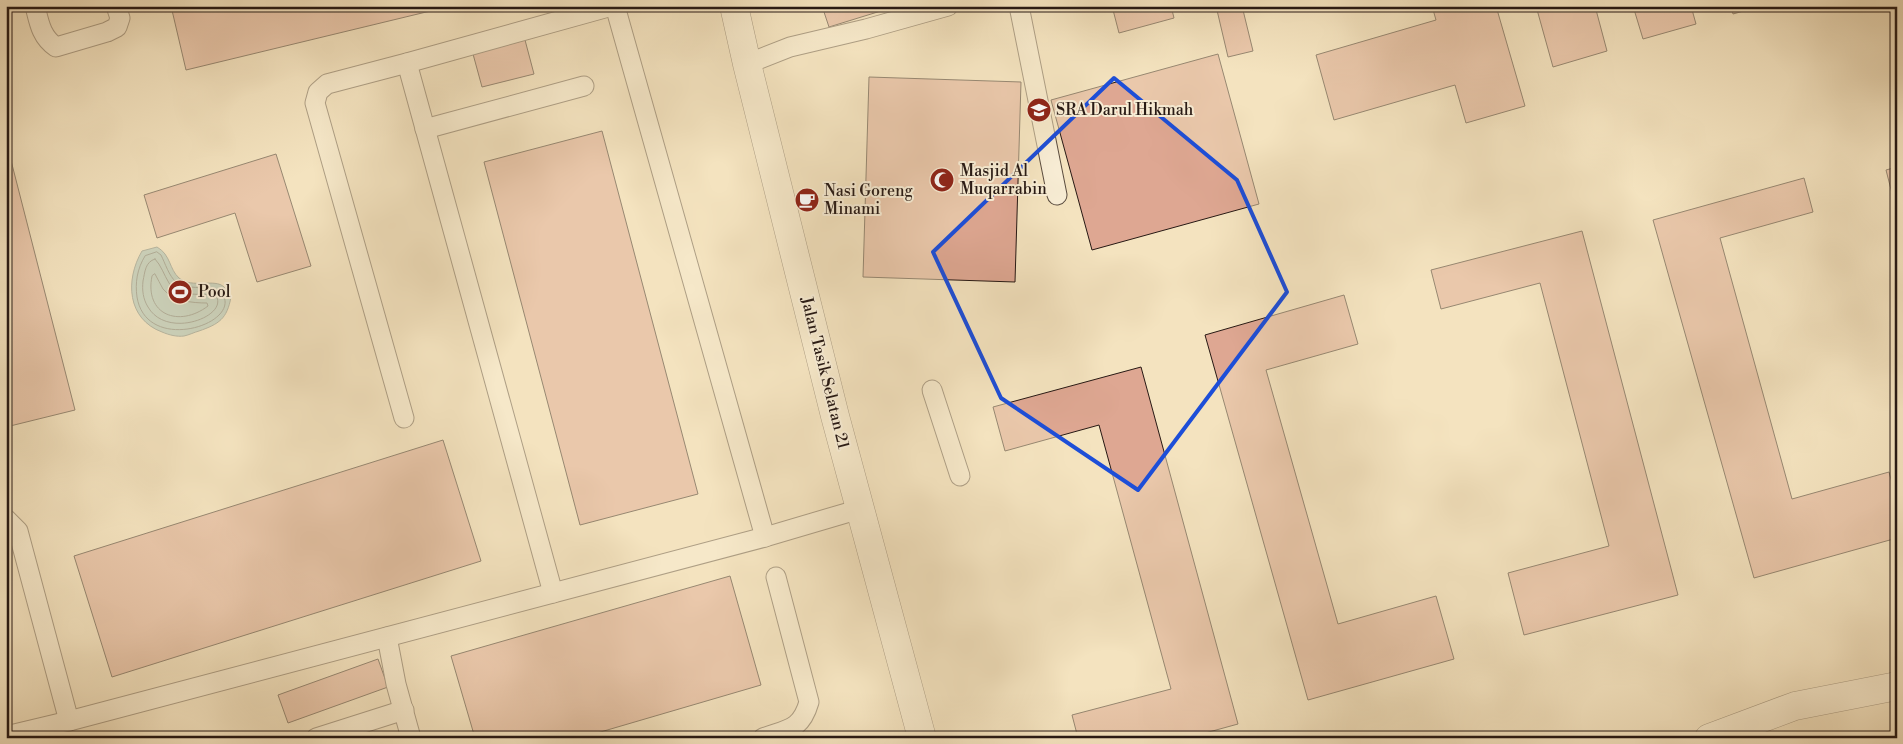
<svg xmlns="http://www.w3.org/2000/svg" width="1903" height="744" font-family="'Libre Bodoni',serif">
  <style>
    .water { fill: #9cbdb7; stroke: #6d7b76 }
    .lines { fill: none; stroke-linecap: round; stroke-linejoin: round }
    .shore { stroke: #626b66; stroke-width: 1 }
    .building { fill: #dea792; stroke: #271914 }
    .service-casing { stroke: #5a4c3f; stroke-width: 21 }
    .minor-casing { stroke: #5a4c3f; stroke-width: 29 }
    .service { stroke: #f8edd5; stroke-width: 19 }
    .minor { stroke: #f8edd5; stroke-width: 28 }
    .marked { fill: none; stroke: #1d4ed8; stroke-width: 4; stroke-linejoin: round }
    .labels { text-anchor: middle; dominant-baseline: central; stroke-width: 4; stroke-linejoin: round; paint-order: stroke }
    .poi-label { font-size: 16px; fill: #271914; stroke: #f8edd5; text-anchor: start }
    .street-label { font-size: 16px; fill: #271914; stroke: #f8edd5 }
  </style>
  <rect width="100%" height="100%" fill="#f4e3bf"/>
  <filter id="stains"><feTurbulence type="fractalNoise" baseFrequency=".004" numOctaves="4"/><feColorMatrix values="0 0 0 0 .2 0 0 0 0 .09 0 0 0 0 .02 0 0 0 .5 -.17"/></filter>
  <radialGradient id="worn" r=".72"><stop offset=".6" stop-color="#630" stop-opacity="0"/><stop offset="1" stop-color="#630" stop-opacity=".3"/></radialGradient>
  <!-- water -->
  <path class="water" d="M157,247C171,255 169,269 179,278C192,289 215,278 224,287C227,290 229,295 231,297C227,319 219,324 199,331C195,332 189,335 184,336C177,337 169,335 162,332C127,319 125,280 142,251Z"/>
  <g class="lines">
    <!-- shore -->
    <g class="shore">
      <path d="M157,252L161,255C165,263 169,276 176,282C189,292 219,283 224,297C236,326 146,353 137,297C135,283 137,269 145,256Z"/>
      <path d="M155,259C161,265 164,275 169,283C179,299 202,292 216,296C229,316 167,340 148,307C143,299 142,290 143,281C145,272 145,262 155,259Z"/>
      <path d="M155,274C158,279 160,284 163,289C173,301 192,303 207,303L208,306C179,328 144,315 152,276Z"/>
    </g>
  </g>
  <!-- building -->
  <g class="building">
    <polygon points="171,6 451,6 186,70"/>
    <polygon points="822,6 897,6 829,27"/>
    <polygon points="1112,6 1171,6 1174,18 1119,33"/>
    <polygon points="1216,6 1242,6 1253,51 1228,57"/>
    <polygon points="1432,6 1496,6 1525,106 1466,123 1455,85 1334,120 1316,55 1436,20"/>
    <polygon points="1536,6 1595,6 1607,51 1553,67"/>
    <polygon points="1633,6 1691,6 1696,24 1643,39"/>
    <polygon points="1731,6 1761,6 1733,14"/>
    <polygon points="525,40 534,74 482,87 473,54"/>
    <polygon points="1218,54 1259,204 1092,250 1051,100"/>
    <polygon points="869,77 1021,82 1015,282 863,277"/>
    <polygon points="602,131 698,494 580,525 484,162"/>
    <polygon points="6,141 75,410 6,427"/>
    <polygon points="276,154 311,266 257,282 235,213 157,238 144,195"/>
    <polygon points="1897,167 1897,205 1895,205 1886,170"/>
    <polygon points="1804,178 1813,212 1720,238 1792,499 1889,472 1897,501 1897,538 1754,578 1653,220"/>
    <polygon points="1582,231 1678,595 1524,635 1508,573 1609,546 1540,283 1441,309 1431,270"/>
    <polygon points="1344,295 1358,344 1266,370 1338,624 1436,596 1454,659 1308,700 1205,335"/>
    <polygon points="1141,367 1238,724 1187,738 1078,738 1072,715 1171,689 1099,425 1005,451 993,407"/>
    <polygon points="443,440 481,561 112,677 74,556"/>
    <polygon points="730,576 761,685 580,738 475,738 451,656"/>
    <polygon points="378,659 388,687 288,723 278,695"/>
  </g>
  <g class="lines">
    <defs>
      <g id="service">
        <path d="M35,6C39,22 41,37 56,47L107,32L117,27L120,18L116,6"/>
        <polyline points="615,6 765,537"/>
        <polyline points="1019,6 1057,195"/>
        <polyline points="407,63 553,593"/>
        <polyline points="747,64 790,47 866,29 948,6"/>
        <polyline points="425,129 584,86"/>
        <polyline points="932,390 960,476"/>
        <polyline points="404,418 315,103 318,92 327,84 407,63 612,6"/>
        <polyline points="6,519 18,531 69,721"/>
        <polyline points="387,637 396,684 411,738"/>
        <polyline points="6,736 69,721 765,537 860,509"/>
        <polyline points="316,738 404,710"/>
        <path d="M763,738C788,729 801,730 809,702L776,577"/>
      </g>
      <g id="minor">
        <polyline points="734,6 747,64 835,416 922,738"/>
        <polyline points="1709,738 1795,706 1897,686"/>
      </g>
    </defs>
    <!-- service casing -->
    <use href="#service" class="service-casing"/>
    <!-- minor casing -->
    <use href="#minor" class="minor-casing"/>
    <!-- service -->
    <use href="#service" class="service"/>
    <!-- minor -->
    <use href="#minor" class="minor"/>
  </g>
  <!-- marked area -->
  <path d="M0 0H1903V744H0ZM1114,78L1237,180L1287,292L1138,490L1001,398L933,252Z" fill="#f4e3bf" fill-opacity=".55" fill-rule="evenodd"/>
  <path class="marked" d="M1114,78L1237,180L1287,292L1138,490L1001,398L933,252Z"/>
  <!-- icons -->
  <defs>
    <symbol id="school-disc" viewBox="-11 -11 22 22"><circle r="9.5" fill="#8f2418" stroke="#f8edd5"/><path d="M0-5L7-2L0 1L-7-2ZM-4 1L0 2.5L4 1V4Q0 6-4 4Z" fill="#fff"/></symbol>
    <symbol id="mosque-disc" viewBox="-11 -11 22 22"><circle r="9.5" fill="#8f2418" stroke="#f8edd5"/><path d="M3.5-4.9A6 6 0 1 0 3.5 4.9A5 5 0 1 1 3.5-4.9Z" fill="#fff"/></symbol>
    <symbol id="cafe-disc" viewBox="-11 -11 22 22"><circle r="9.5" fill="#8f2418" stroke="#f8edd5"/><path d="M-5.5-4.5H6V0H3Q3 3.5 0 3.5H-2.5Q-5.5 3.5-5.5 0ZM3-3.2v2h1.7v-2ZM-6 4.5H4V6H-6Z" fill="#fff"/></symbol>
    <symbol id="stadium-disc" viewBox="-11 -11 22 22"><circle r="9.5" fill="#8f2418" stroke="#f8edd5"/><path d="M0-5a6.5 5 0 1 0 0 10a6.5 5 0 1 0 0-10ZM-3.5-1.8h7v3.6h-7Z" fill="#fff"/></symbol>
  </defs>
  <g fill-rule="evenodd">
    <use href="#school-disc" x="1025" y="96" width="28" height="28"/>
    <use href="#mosque-disc" x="928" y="166" width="28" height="28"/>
    <use href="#cafe-disc" x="793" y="186" width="28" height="28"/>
    <use href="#stadium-disc" x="166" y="278" width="28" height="28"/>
  </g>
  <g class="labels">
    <!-- poi labels -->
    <g class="poi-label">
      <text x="1056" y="110">SRA Darul Hikmah</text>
      <text x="960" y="171">Masjid Al<tspan x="960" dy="18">Muqarrabin</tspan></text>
      <text x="824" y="191">Nasi Goreng<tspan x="824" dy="18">Minami</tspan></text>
      <text x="198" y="292">Pool</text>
    </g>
    <!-- street labels -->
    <g class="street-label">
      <text transform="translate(825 373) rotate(76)">Jalan Tasik Selatan 21</text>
    </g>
  </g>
  <!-- margin -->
  <rect width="1903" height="744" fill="none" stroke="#f4e3bf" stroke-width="25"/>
  <rect x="8" y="8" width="1888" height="729" fill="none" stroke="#271914" stroke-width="2.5"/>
  <rect x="12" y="12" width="1878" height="719" fill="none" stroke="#271914"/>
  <rect width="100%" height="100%" filter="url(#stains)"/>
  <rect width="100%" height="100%" fill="url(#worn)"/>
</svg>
